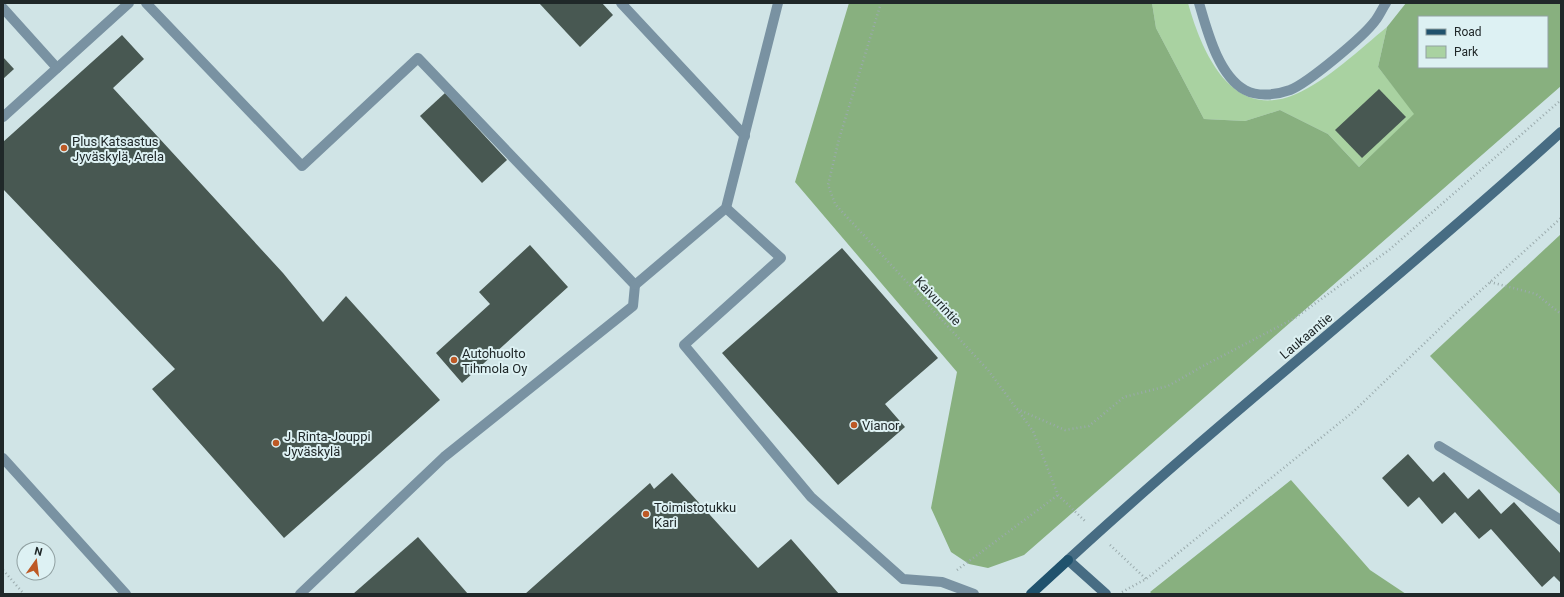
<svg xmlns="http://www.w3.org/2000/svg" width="1564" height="597" font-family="Roboto,sans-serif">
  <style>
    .green { fill: #a9d2a1 }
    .forest { fill: #88b07f; fill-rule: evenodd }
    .building { fill: #485852 }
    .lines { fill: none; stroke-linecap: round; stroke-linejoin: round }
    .path { stroke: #9aaaac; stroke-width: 2.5; stroke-dasharray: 1 3; stroke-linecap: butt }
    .lane { stroke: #7992a2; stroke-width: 10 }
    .secondary { stroke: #476c83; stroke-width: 10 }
    .primary { stroke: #20526d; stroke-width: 10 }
    .poi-dot { fill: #bd5925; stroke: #ddf1f3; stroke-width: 1.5 }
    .labels { text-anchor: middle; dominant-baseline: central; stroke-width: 4; stroke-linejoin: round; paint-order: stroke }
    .poi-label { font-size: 13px; fill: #202829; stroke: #ddf1f3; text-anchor: start }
    .street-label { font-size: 13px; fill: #202829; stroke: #ddf1f3 }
  </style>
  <rect width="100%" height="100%" fill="#d0e4e6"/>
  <!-- green -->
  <path class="green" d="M1152,3H1188C1202,53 1232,122 1296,94C1328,80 1360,49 1387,27L1378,67L1415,114L1359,167L1328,134L1280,110L1245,121L1204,119L1156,28Z"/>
  <!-- forest -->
  <g class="forest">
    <path d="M849,3H1152L1156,28L1204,119L1245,121L1280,110L1328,134L1359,167L1414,114L1378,67L1387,27L1406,3H1559L1561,4V86L1024,555L988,568L969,564L951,552L931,508L957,372L795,182ZM1419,17H1547V67H1419Z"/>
    <polygon points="1561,234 1561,495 1430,356"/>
    <polygon points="1291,480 1370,570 1406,594 1152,594 1150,592"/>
  </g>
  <!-- building -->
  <g class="building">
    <polygon points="539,3 602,3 613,15 580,47"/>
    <polygon points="122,35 144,59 113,88 283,273 323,322 346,296 440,400 284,538 152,389 175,369 3,189 3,142"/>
    <polygon points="3,57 14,69 3,79"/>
    <polygon points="1379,89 1406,117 1362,158 1335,130"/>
    <polygon points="445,93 507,160 482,183 420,116"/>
    <polygon points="530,245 568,287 462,383 436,353 490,304 479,292"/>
    <polygon points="842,248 938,358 885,404 905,427 838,485 722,353"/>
    <polygon points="1408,454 1433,482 1444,472 1468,499 1479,489 1501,514 1514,502 1561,554 1561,583 1554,576 1542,587 1491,529 1479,539 1455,512 1442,524 1419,497 1408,507 1382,478"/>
    <polygon points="672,473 758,568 791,539 839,594 525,594 650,483 654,489"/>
    <polygon points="418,537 468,594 353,594"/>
  </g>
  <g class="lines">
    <!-- path -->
    <g class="path">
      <polyline points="881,3 839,139 828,185 835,204 988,370 1033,431 1058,495 1086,522"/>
      <polyline points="1490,282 1536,294 1561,314"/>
      <polyline points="1017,409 1065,430 1089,426 1124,397 1168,386 1203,366 1295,318 1389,250 1561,100"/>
      <polyline points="1110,545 1146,579"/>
      <polyline points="3,570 24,594"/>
      <polyline points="957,570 1058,495"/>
      <polyline points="1122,592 1146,579 1353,412 1456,313 1561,218"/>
    </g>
    <!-- lane -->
    <g class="lane">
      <polyline points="146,3 302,166 418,58 635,285 633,306 444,457 300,594"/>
      <polyline points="621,3 745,136"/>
      <path d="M1199,3C1207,30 1218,75 1245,90C1258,97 1276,95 1290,90C1308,83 1363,37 1375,21C1379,16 1382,9 1386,3"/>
      <polyline points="3,8 57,68"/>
      <polyline points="3,117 129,3"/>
      <polyline points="726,208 781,258 684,345 811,497 903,579 942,582 974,594"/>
      <polyline points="635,285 726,208 778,3"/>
      <polyline points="1439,446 1561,520"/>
      <polyline points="3,458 126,594"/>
    </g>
    <!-- secondary -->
    <path class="secondary" d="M1106,594L1068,560C1228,413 1400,279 1561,132"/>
    <!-- primary -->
    <polyline class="primary" points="1031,594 1068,560"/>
  </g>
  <!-- markers -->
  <g class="poi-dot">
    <circle cx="64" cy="148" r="4"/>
    <circle cx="454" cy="360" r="4"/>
    <circle cx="854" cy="425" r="4"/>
    <circle cx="276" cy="443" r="4"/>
    <circle cx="646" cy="514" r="4"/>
  </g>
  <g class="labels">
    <!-- poi labels -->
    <g class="poi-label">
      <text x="72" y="141">Plus Katsastus<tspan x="72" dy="15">Jyväskylä, Arela</tspan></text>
      <text x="462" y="353">Autohuolto<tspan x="462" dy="15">Tihmola Oy</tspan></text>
      <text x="862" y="425">Vianor</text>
      <text x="284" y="436">J. Rinta-Jouppi<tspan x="284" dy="15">Jyväskylä</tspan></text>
      <text x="654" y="507">Toimistotukku<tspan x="654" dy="15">Kari</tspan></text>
    </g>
    <!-- street labels -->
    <g class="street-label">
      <text transform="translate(938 301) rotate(47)">Kaivurintie</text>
      <text transform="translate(1306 336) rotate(-40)">Laukaantie</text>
    </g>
  </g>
  <!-- border -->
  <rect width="1564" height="597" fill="none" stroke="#202829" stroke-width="8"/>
  <!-- legend -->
  <rect x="1418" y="16" width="130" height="52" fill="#ddf1f3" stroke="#91a1a2"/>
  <rect x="1426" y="29" width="20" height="6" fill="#20526d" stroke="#91a1a2"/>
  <text x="1454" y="36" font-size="12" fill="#202829">Road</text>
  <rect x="1426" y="46" width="20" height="12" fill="#a9d2a1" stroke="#91a1a2"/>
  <text x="1454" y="56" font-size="12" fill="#202829">Park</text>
  <!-- north arrow -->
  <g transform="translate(36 561) rotate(14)"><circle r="19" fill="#ddf1f3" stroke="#91a1a2"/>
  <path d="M0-3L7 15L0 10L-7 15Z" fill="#bd5925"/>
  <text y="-6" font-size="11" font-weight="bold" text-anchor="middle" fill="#202829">N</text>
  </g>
</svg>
